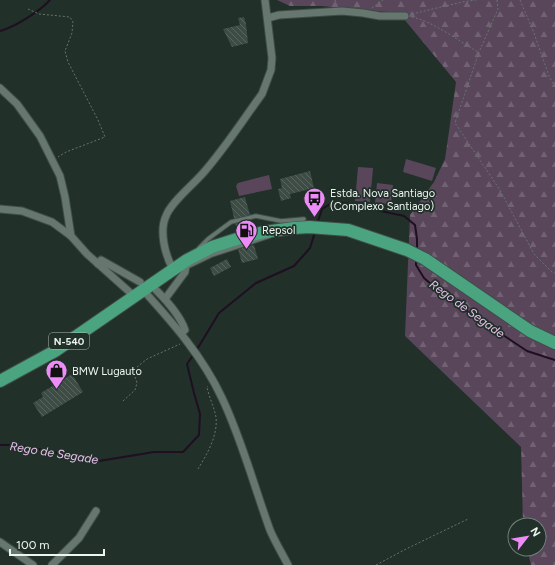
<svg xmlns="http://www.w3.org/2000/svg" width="555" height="565" font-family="Figtree,sans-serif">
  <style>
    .grass { fill: #59465b }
    .forest { fill: url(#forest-firs) }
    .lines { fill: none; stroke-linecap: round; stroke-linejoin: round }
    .stream { stroke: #1f0f21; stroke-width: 2 }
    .building { fill: url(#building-back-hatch) }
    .service-casing { stroke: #404d47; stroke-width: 5.5 }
    .minor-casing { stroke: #404d47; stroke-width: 9 }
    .trunk-casing { stroke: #404d47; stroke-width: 14 }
    .path { stroke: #68746e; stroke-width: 1; stroke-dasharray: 2 2; stroke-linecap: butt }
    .service { stroke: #66776f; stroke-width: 3.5 }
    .minor { stroke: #66776f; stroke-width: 7 }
    .trunk { stroke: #4aa480; stroke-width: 12 }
    .labels { text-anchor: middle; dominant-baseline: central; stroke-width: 3.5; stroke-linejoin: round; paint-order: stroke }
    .shield { fill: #213029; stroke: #afbab4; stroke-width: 1 }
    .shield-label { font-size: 10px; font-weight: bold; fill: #ecf5f0 }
    .poi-label { font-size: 11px; fill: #ecf5f0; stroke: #213029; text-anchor: start }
    .water-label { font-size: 12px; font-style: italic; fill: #e7c0eb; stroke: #213029 }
  </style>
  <defs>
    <pattern id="forest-firs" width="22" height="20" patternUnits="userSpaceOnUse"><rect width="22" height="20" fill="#59465b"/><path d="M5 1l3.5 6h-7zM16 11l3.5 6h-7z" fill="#716173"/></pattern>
    <pattern id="building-back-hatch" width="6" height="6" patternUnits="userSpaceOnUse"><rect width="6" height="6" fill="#3d4c45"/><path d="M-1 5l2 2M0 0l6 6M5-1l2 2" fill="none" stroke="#596660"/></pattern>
  </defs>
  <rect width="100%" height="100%" fill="#213029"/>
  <!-- grass -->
  <g class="grass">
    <polygon points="406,159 436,168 432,181 403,172"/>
    <polygon points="358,167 373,168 370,202 355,201"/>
    <polygon points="269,175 272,189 239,196 236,186 238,183"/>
    <polygon points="377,183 393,185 391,204 375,203"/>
  </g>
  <!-- forest -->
  <polygon class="forest" points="277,0 555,0 555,565 531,565 527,549 539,549 539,525 523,525 521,447 405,336 410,215 434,182 445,159 456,82 399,13 321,6 290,6"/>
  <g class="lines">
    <!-- stream -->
    <g class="stream">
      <path d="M0,31C15,27 40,11 50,0"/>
      <polyline points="317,224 322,209 330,204 344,203 404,216 415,225 417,239 417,249"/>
      <polyline points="416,259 416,265 424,278 446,297 527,351 555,360"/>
      <polyline points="196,351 219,313 256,283 294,266 310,248 315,232"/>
      <polyline points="0,445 17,445 99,461 154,452 183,452 199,435 200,414 194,393 187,364 194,354"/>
    </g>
  </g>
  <!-- building -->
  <g class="building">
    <polygon points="244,17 246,24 248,43 232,47 223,29 240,25 238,18"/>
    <polygon points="310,171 314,188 290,194 291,198 281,201 278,189 282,188 280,179"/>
    <polygon points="245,197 253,226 237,231 230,201"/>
    <polygon points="254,245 258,259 242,263 238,249"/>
    <polygon points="227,259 231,267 214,276 210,268"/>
    <polygon points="72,374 83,392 42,417 33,403 43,397 41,393"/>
  </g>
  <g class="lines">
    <defs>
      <g id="service">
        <polyline points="199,248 208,239 231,222 256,216 281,221 304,219"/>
        <polyline points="205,255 212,255 270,236"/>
        <polyline points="187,267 210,256"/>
      </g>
      <g id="minor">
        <polyline points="268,18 279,15 342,11 363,13 380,16 405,16"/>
        <polyline points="0,88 17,104 40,136 60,176 65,197 71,236"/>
        <polyline points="0,209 22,211 52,222 71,236 87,254 134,296"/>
        <polyline points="98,264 101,260 140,282"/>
        <path d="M173,269C165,255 159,231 166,216C171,202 193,185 204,172C225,148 243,120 262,94L271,70L272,58L265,0"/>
        <path d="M143,290C173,323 203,357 222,398C242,440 254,486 270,530C275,542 282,553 288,565"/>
        <path d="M156,290C167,301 180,315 185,330L181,333"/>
        <polyline points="165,299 185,272 187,260"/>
        <polyline points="0,542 33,565"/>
        <polyline points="52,565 79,538 96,511"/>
      </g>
      <polyline id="trunk" points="0,381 55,351 187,260 212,247 237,239 264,232 294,228 309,227 348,230 407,250 425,259 530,331 555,343"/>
    </defs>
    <!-- service casing -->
    <use href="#service" class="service-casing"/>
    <!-- minor casing -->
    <use href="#minor" class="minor-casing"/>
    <!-- trunk casing -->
    <use href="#trunk" class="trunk-casing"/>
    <!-- path -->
    <g class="path">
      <polyline points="335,0 337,4"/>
      <polyline points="497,0 498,9 479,52 455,123 500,190 534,254 553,273 555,273"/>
      <polyline points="520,0 534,33 549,76 555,87"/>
      <polyline points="372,8 383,0"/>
      <polyline points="28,9 39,14 70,17 73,22 72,33 65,51 68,62 98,120 105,137 66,152 58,157"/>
      <polyline points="412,14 462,2 476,0"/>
      <path d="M412,17C432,21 459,41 478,52"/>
      <polyline points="123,401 135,390 137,383 135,377 137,367 147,359 180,344"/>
      <path d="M198,469C207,454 218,436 216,417C214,407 209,397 207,387L208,386"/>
      <polyline points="376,565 406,549 468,519"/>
    </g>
    <!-- service -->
    <use href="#service" class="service"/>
    <!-- minor -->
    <use href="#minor" class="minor"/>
    <!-- trunk -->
    <use href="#trunk" class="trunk"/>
  </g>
  <!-- icons -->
  <defs>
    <symbol id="bus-pin" viewBox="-11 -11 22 30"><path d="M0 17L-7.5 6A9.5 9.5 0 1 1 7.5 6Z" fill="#ed8cf9" stroke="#213029"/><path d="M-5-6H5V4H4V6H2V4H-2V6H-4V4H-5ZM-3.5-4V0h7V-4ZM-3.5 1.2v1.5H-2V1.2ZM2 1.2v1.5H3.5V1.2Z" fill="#111"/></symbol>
    <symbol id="fuel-pin" viewBox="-11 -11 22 30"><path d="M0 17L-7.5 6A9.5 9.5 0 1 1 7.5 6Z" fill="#ed8cf9" stroke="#213029"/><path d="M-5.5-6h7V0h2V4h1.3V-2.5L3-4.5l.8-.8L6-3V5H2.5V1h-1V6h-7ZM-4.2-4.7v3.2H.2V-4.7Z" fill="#111"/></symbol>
    <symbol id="shop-pin" viewBox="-11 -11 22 30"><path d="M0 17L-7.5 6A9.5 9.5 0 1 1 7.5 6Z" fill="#ed8cf9" stroke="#213029"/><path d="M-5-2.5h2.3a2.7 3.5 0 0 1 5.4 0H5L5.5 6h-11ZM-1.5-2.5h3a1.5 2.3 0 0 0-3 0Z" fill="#111"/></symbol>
  </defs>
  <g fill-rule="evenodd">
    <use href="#bus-pin" x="302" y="186" width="25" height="34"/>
    <use href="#fuel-pin" x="234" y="218" width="25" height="34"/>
    <use href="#shop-pin" x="44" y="358" width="25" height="34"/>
  </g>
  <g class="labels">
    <!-- shield labels -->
    <rect class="shield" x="49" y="333" width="40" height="16" rx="3"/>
    <g class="shield-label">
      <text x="69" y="341">N-540</text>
    </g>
    <!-- poi labels -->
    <g class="poi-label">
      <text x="330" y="193">Estda. Nova Santiago<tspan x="330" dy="13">(Complexo Santiago)</tspan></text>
      <text x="262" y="230">Repsol</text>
      <text x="72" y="371">BMW Lugauto</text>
    </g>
    <!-- water labels -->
    <g class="water-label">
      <text transform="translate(467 309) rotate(36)">Rego de Segade</text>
      <text transform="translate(54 453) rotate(9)">Rego de Segade</text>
    </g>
  </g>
  <!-- north arrow -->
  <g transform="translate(527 537) rotate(59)"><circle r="19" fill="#213029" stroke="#727f79"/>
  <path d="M0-3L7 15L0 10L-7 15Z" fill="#ed8cf9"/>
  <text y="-6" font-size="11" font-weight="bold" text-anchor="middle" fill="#ecf5f0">N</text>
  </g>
  <!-- scale -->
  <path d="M10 549v6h94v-6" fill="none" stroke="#ecf5f0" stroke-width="2"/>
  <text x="16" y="549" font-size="12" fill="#ecf5f0" stroke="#213029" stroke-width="3" paint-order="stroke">100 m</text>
</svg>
